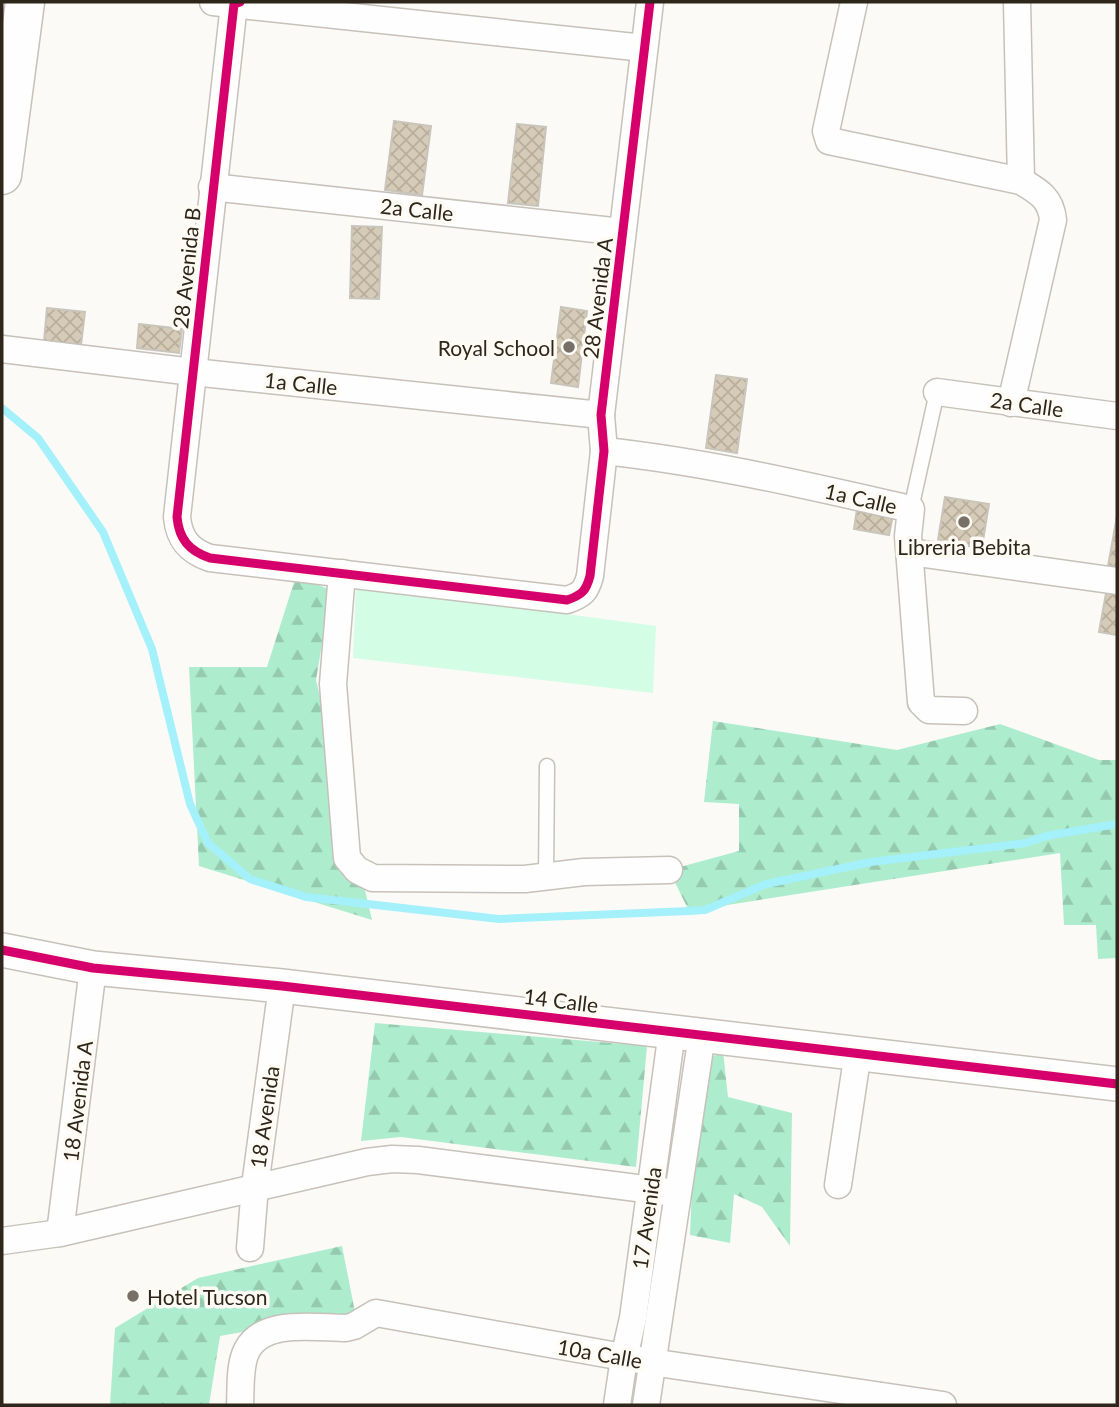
<svg xmlns="http://www.w3.org/2000/svg" width="1119" height="1407" font-family="Lato,sans-serif">
  <style>
    .forest { fill: url(#forest-firs) }
    .pitch { fill: #d4fde6 }
    .lines { fill: none; stroke-linecap: round; stroke-linejoin: round }
    .stream { stroke: #a4f1fb; stroke-width: 8 }
    .building { fill: url(#building-cross-hatch); stroke: #c9c5bd; stroke-width: 2 }
    .service-casing { stroke: #c6c1ba; stroke-width: 17 }
    .minor-casing { stroke: #c6c1ba; stroke-width: 29 }
    .tertiary-casing { stroke: #c6c1ba; stroke-width: 36 }
    .secondary-casing { stroke: #c6c1ba; stroke-width: 41 }
    .service { stroke: #fffefe; stroke-width: 14 }
    .minor { stroke: #fffefe; stroke-width: 26 }
    .tertiary { stroke: #fffefe; stroke-width: 33 }
    .secondary { stroke: #fffefe; stroke-width: 38 }
    .cycleway-casing { stroke: #fefbf4; stroke-width: 13 }
    .cycleway { stroke: #d6006c; stroke-width: 9 }
    .poi-dot { fill: #767067; stroke: #fefbf4; stroke-width: 2.5 }
    .labels { text-anchor: middle; dominant-baseline: central; stroke-width: 7; stroke-linejoin: round; paint-order: stroke }
    .street-label { font-size: 21px; fill: #2e261a; stroke: #fefbf4 }
    .poi-label { font-size: 21px; fill: #2e261a; stroke: #fefbf4; text-anchor: end }
  </style>
  <defs>
    <pattern id="forest-firs" width="22" height="20" patternUnits="userSpaceOnUse" patternTransform="scale(1.75)"><rect width="22" height="20" fill="#adeccd"/><path d="M5 1l3.5 6h-7zM16 11l3.5 6h-7z" fill="#95caaf"/></pattern>
    <pattern id="building-cross-hatch" width="8" height="8" patternUnits="userSpaceOnUse" patternTransform="scale(1.75)"><rect width="8" height="8" fill="#d6cbb6"/><path d="M0 0l8 8M0 8l8-8" fill="none" stroke="#b8ae9c"/></pattern>
  </defs>
  <rect width="100%" height="100%" fill="#fcfaf6"/>
  <!-- forest -->
  <g class="forest">
    <polygon points="296,576 331,590 316,680 372,920 199,866 189,667 267,667"/>
    <polygon points="713,721 897,750 1000,724 1099,760 1117,760 1117,958 1098,959 1096,925 1064,925 1060,853 689,911 669,870 739,851 739,804 704,802"/>
    <polygon points="375,1023 647,1046 636,1167 401,1137 361,1141"/>
    <polygon points="723,1051 728,1097 792,1113 790,1246 762,1207 734,1194 730,1243 690,1235 697,1065"/>
    <polygon points="342,1246 355,1312 220,1336 209,1405 110,1405 115,1328 198,1278"/>
  </g>
  <!-- pitch -->
  <polygon class="pitch" points="356,586 656,626 653,693 353,658"/>
  <g class="lines">
    <!-- stream -->
    <polyline class="stream" points="2,408 38,438 103,532 152,649 190,804 208,843 250,879 306,897 499,919 689,911 705,910 766,884 871,862 1026,843 1046,836 1117,824"/>
  </g>
  <!-- building -->
  <g class="building">
    <polygon points="394,121 431,126 422,195 385,190"/>
    <polygon points="517,124 546,127 538,206 508,203"/>
    <polygon points="352,226 382,227 379,299 350,298"/>
    <polygon points="561,307 587,311 578,387 551,383"/>
    <polygon points="47,308 85,312 81,345 44,341"/>
    <polygon points="139,324 182,329 179,353 137,348"/>
    <polygon points="716,375 747,379 737,453 706,448"/>
    <polygon points="945,497 989,504 982,547 938,540"/>
    <polygon points="857,509 893,515 889,535 854,529"/>
    <polygon points="1117,516 1117,568 1108,566"/>
    <polygon points="1107,588 1117,590 1117,635 1099,632"/>
  </g>
  <g class="lines">
    <defs>
      <g id="service">
        <polyline points="911,509 937,392"/>
        <polyline points="546,877 547,766"/>
      </g>
      <g id="minor">
        <polyline points="213,2 644,48"/>
        <path d="M240,2L234,4L177,517C179,539 189,551 210,558L567,600C582,595 586,591 590,576L604,451L601,415L650,2"/>
        <path d="M854,2L826,131L829,141L1021,181C1038,191 1051,198 1053,220L1011,403"/>
        <polyline points="1017,2 1021,181"/>
        <polyline points="212,187 622,232"/>
        <polyline points="2,349 193,372 601,415"/>
        <polyline points="937,392 1117,416"/>
        <path d="M604,451C708,462 809,486 911,509L908,536L921,702L929,710L964,711"/>
        <polyline points="910,552 1117,581"/>
        <polyline points="342,573 333,684 347,858 357,870 373,878 525,879 584,872 669,870"/>
        <polyline points="838,1185 858,1052"/>
        <polyline points="60,1233 93,968"/>
        <polyline points="2,1241 60,1233 367,1162 392,1159 418,1160 676,1193"/>
        <polyline points="250,1248 255,1186 282,986"/>
        <path d="M240,1405C241,1389 239,1365 247,1350C264,1318 317,1328 346,1328L354,1326L376,1313L651,1362L943,1405"/>
        <polyline points="617,1405 624,1358 633,1318 672,1031"/>
        <polyline points="646,1405 702,1035"/>
      </g>
      <polyline id="tertiary" points="2,950 93,968 282,986 1117,1084"/>
      <polyline id="secondary" points="2,175 25,2"/>
    </defs>
    <!-- service casing -->
    <use href="#service" class="service-casing"/>
    <!-- minor casing -->
    <use href="#minor" class="minor-casing"/>
    <!-- tertiary casing -->
    <use href="#tertiary" class="tertiary-casing"/>
    <!-- secondary casing -->
    <use href="#secondary" class="secondary-casing"/>
    <!-- service -->
    <use href="#service" class="service"/>
    <!-- minor -->
    <use href="#minor" class="minor"/>
    <!-- tertiary -->
    <use href="#tertiary" class="tertiary"/>
    <!-- secondary -->
    <use href="#secondary" class="secondary"/>
    <defs>
      <g id="cycleway">
        <path d="M240,2L234,4L177,517C179,539 189,551 210,558L567,600C582,595 586,591 590,576L604,451L601,415L650,2"/>
        <polyline points="2,950 93,968 282,986 1117,1084"/>
      </g>
    </defs>
    <!-- cycleway casing -->
    <use href="#cycleway" class="cycleway-casing"/>
    <!-- cycleway -->
    <use href="#cycleway" class="cycleway"/>
  </g>
  <!-- markers -->
  <g class="poi-dot">
    <circle cx="569" cy="347" r="7"/>
    <circle cx="964" cy="522" r="7"/>
    <circle cx="133" cy="1296" r="7"/>
  </g>
  <g class="labels">
    <!-- street labels -->
    <g class="street-label">
      <text transform="translate(417 209) rotate(6)">2a Calle</text>
      <text transform="translate(186 268) rotate(-84)">28 Avenida B</text>
      <text transform="translate(597 298) rotate(-83)">28 Avenida A</text>
      <text transform="translate(301 383) rotate(6)">1a Calle</text>
      <text transform="translate(1027 404) rotate(8)">2a Calle</text>
      <text transform="translate(861 498) rotate(13)">1a Calle</text>
      <text transform="translate(561 1000) rotate(7)">14 Calle</text>
      <text transform="translate(77 1101) rotate(-83)">18 Avenida A</text>
      <text transform="translate(264 1117) rotate(-82)">18 Avenida</text>
      <text transform="translate(646 1218) rotate(-82)">17 Avenida</text>
      <text transform="translate(600 1353) rotate(10)">10a Calle</text>
    </g>
    <!-- poi labels -->
    <g class="poi-label">
      <text x="555" y="347">Royal School</text>
      <text x="964" y="546" text-anchor="middle">Libreria Bebita</text>
      <text x="147" y="1296" text-anchor="start">Hotel Tucson</text>
    </g>
  </g>
  <!-- border -->
  <rect width="1119" height="1407" fill="none" stroke="#2e261a" stroke-width="7"/>
</svg>
